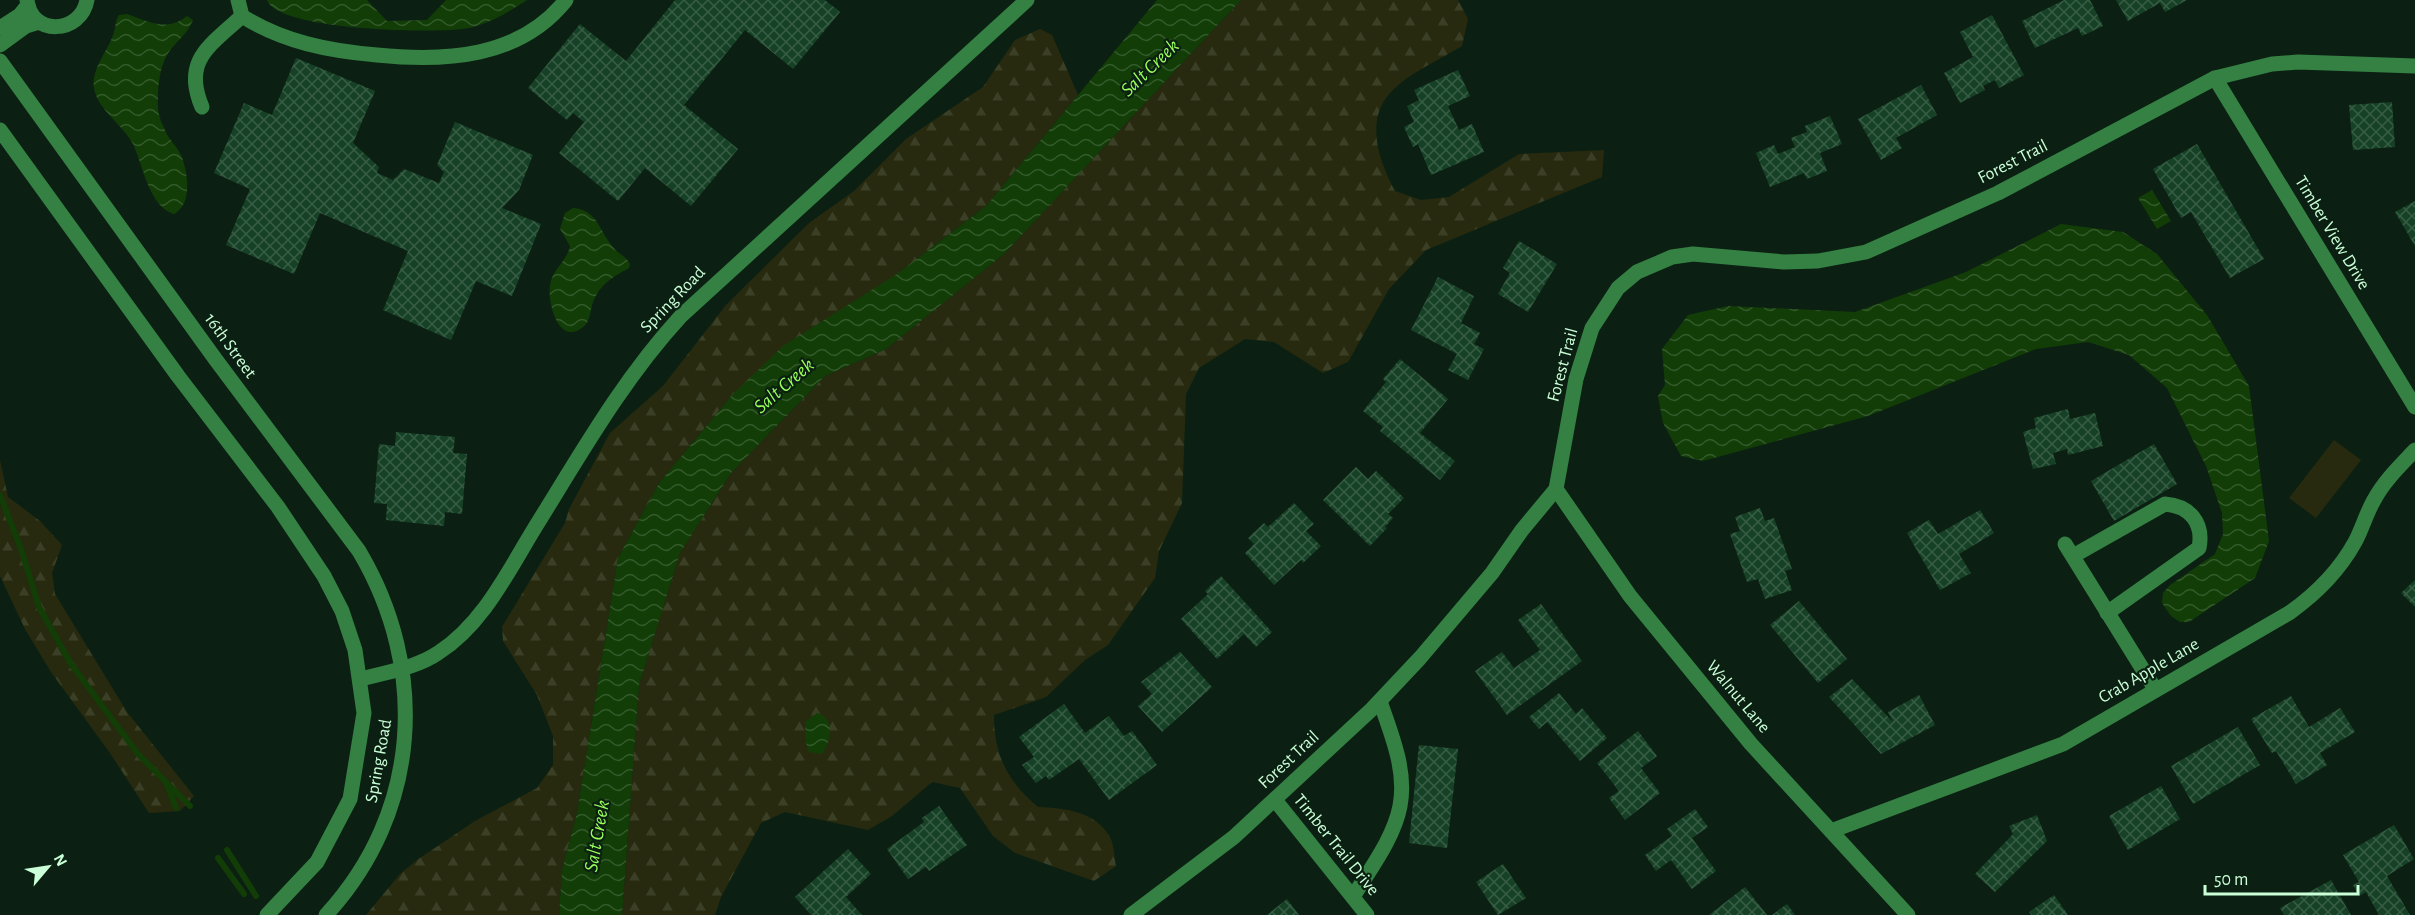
<svg xmlns="http://www.w3.org/2000/svg" width="2415" height="915" font-family="'Alegreya Sans',sans-serif">
  <style>
    .forest { fill: url(#forest-firs) }
    .park { fill: #272a0e }
    .water { fill: url(#water-waves) }
    .lines { fill: none; stroke-linecap: round; stroke-linejoin: round }
    .stream { stroke: #123d07; stroke-width: 6 }
    .building { fill: url(#building-cross-hatch) }
    .minor { stroke: #348143; stroke-width: 15 }
    .labels { text-anchor: middle; dominant-baseline: central; stroke-width: 4.5; stroke-linejoin: round; paint-order: stroke }
    .street-label { font-size: 18px; fill: #caffd8; stroke: #0b2012 }
    .water-label { font-size: 20px; font-style: italic; fill: #98ff58; stroke: #0b2012 }
  </style>
  <defs>
    <pattern id="forest-firs" width="22" height="20" patternUnits="userSpaceOnUse" patternTransform="scale(1.5)"><rect width="22" height="20" fill="#272a0e"/><path d="M5 1l3.5 6h-7zM16 11l3.5 6h-7z" fill="#3b3f25"/></pattern>
    <pattern id="water-waves" width="16" height="10" patternUnits="userSpaceOnUse" patternTransform="scale(1.5)"><rect width="16" height="10" fill="#123d07"/><path d="M0 5q4-4 8 0t8 0" fill="none" stroke="#335a2a"/></pattern>
    <pattern id="building-cross-hatch" width="8" height="8" patternUnits="userSpaceOnUse" patternTransform="scale(1.5)"><rect width="8" height="8" fill="#174126"/><path d="M0 0l8 8M0 8l8-8" fill="none" stroke="#375e45"/></pattern>
  </defs>
  <rect width="100%" height="100%" fill="#0b2012"/>
  <!-- forest -->
  <g class="forest">
    <path d="M1241,0H1458L1468,19L1462,46C1441,59 1413,71 1395,88C1363,116 1378,160 1395,191L1421,200L1449,197L1519,154L1604,150L1602,177L1426,250L1389,289L1348,362L1323,373L1274,342L1245,339L1199,368L1186,394L1182,503L1159,551L1155,578L1108,645L1085,660L1046,697L994,715C994,755 1007,781 1038,807C1064,808 1095,811 1110,837C1114,845 1114,857 1116,866L1094,881L1015,853L993,836L960,788L932,782L892,816L868,830L785,812L761,823L721,897L715,915H622L639,685L680,553L731,473L825,376L886,349L1004,254Z"/>
    <polygon points="1040,29 1052,35 1078,95 986,206 897,274 734,393 659,483 618,558 577,813 562,870 559,915 366,915 400,874 417,860 475,821 537,788 553,765 553,736 537,695 503,641 502,627 565,523 569,509 610,433 663,386 726,305 809,223 854,191 906,139 983,87 1015,40"/>
    <polygon points="0,460 8,497 40,521 62,545 52,573 55,594 127,712 194,796 180,811 149,813 110,753 51,672 25,629 0,576"/>
  </g>
  <!-- park -->
  <polygon class="park" points="2334,440 2361,460 2316,518 2289,498"/>
  <!-- water -->
  <g class="water">
    <path d="M267,0H367L387,21L427,20L446,0H527C509,12 490,23 469,28C440,34 277,31 267,0Z"/>
    <polygon points="1157,0 1241,0 1004,254 886,349 825,376 731,473 680,553 639,685 622,915 559,915 562,870 577,813 618,558 659,483 734,393 783,346 897,274 986,206"/>
    <path d="M127,14C149,22 167,32 187,16L193,20C187,36 173,43 166,57C160,68 158,85 158,97C157,109 159,118 164,128C168,139 176,145 181,155C188,172 193,204 174,214C149,207 143,165 133,144C123,125 97,109 94,88C91,68 109,50 114,32C116,25 115,21 119,15Z"/>
    <polygon points="2152,190 2171,221 2157,229 2138,198"/>
    <path d="M573,208C598,210 599,231 613,247C618,254 626,256 630,264L629,268C613,277 600,284 593,302C590,310 591,321 583,327C559,347 547,303 550,285C553,268 566,263 570,246L560,229L565,213Z"/>
    <polygon points="2061,224 2123,232 2157,254 2207,315 2249,386 2269,541 2255,578 2189,622 2180,622 2171,616 2162,603 2163,593 2170,585 2215,554 2223,534 2222,513 2206,466 2167,388 2129,355 2088,342 2036,349 1868,416 1703,461 1681,456 1663,423 1658,396 1665,385 1662,349 1688,315 1728,306 1855,312 1966,272"/>
    <path d="M817,713C835,717 832,743 821,754L809,752L806,743L805,722Z"/>
  </g>
  <g class="lines">
    <!-- stream -->
    <g class="stream">
      <polyline points="0,495 21,549 39,607 71,664 138,754 190,806"/>
      <polyline points="167,785 176,808"/>
      <polyline points="227,850 256,896"/>
      <polyline points="218,858 244,894"/>
    </g>
  </g>
  <!-- building -->
  <g class="building">
    <polygon points="675,0 825,0 840,12 793,69 745,30 684,105 738,149 691,206 645,168 618,201 559,153 584,122 573,113 567,120 528,88 580,24 626,61"/>
    <polygon points="2064,0 2090,0 2103,26 2082,36 2078,28 2035,48 2022,21"/>
    <polygon points="2116,0 2187,0 2165,12 2160,3 2128,21"/>
    <polygon points="1992,15 2024,75 1999,88 1995,80 1983,86 1985,90 1960,103 1944,73 1973,57 1960,32"/>
    <polygon points="296,58 375,91 353,143 379,167 377,173 393,180 404,169 439,183 444,172 437,165 455,122 533,155 519,190 502,208 541,224 512,296 476,281 451,340 383,310 408,251 320,213 294,274 226,245 250,189 214,173 244,103 272,115"/>
    <polygon points="1458,70 1470,96 1448,106 1459,130 1472,124 1484,152 1431,175 1418,144 1413,147 1404,127 1414,122 1407,106 1419,100 1414,90"/>
    <polygon points="1921,85 1937,115 1896,138 1902,148 1881,160 1858,119"/>
    <polygon points="2392,102 2395,147 2353,150 2349,105"/>
    <polygon points="1830,116 1842,144 1820,153 1827,171 1807,179 1804,173 1770,187 1756,153 1774,145 1778,154 1795,147 1791,138 1807,132 1805,126"/>
    <polygon points="2197,144 2264,259 2230,278 2191,212 2181,218 2153,169"/>
    <polygon points="2415,201 2415,246 2395,212"/>
    <polygon points="1519,241 1557,264 1528,312 1498,294 1510,273 1503,268"/>
    <polygon points="1438,277 1474,296 1461,323 1480,333 1474,344 1484,349 1468,380 1448,370 1457,354 1411,330"/>
    <polygon points="1400,359 1448,399 1420,433 1455,461 1440,480 1380,431 1383,427 1363,411 1386,382 1383,379"/>
    <polygon points="2068,409 2070,419 2095,413 2103,446 2068,455 2067,449 2053,453 2056,464 2033,469 2023,432 2036,428 2034,418"/>
    <polygon points="396,432 455,437 453,453 467,454 462,514 445,512 444,526 386,520 387,504 374,503 379,444 395,446"/>
    <polygon points="2154,444 2177,484 2114,521 2091,481"/>
    <polygon points="1356,467 1368,479 1376,471 1404,498 1388,514 1393,518 1385,527 1387,528 1370,546 1323,500"/>
    <polygon points="1294,503 1314,524 1306,531 1321,546 1303,563 1301,560 1274,585 1245,553 1254,544 1248,538 1264,523 1268,527"/>
    <polygon points="1760,508 1765,521 1774,518 1792,569 1785,571 1792,590 1765,599 1758,579 1747,582 1730,534 1740,531 1735,517"/>
    <polygon points="1980,510 1994,533 1959,554 1971,573 1940,590 1907,533 1929,520 1938,534"/>
    <polygon points="1221,576 1272,632 1256,647 1244,634 1217,659 1181,619 1208,594 1205,591"/>
    <polygon points="2415,580 2415,607 2401,593"/>
    <polygon points="1799,601 1847,659 1818,683 1770,625"/>
    <polygon points="1541,604 1582,661 1507,715 1475,671 1502,652 1514,668 1540,650 1518,620"/>
    <polygon points="1180,652 1212,687 1162,732 1138,706 1152,694 1141,682"/>
    <polygon points="1852,679 1893,722 1888,712 1919,695 1935,725 1881,754 1829,697"/>
    <polygon points="1559,693 1576,714 1582,708 1607,738 1580,761 1547,722 1539,729 1529,717"/>
    <polygon points="2291,696 2309,727 2340,708 2355,732 2320,753 2327,765 2296,784 2276,751 2272,753 2251,719"/>
    <polygon points="1064,704 1085,733 1109,716 1124,736 1132,731 1157,765 1109,800 1079,759 1049,780 1046,776 1036,783 1022,765 1034,757 1019,737"/>
    <polygon points="2238,727 2260,765 2193,804 2171,766"/>
    <polygon points="1638,731 1657,756 1641,768 1660,793 1625,820 1609,798 1619,791 1597,763"/>
    <polygon points="1419,745 1458,749 1447,848 1409,843"/>
    <polygon points="2161,786 2180,819 2128,850 2109,816"/>
    <polygon points="939,806 967,845 929,871 926,867 908,879 887,849 924,822 922,818"/>
    <polygon points="1695,809 1708,827 1692,838 1716,871 1692,889 1671,860 1656,871 1645,855 1672,836 1667,829"/>
    <polygon points="2037,815 2047,841 1995,892 1975,874 2013,834 2009,826"/>
    <polygon points="2394,825 2414,859 2387,876 2410,915 2379,915 2366,892 2359,896 2353,885 2359,882 2343,855"/>
    <polygon points="848,849 871,874 846,897 862,915 811,915 795,897"/>
    <polygon points="1503,864 1526,898 1498,915 1476,882"/>
    <polygon points="2331,880 2351,915 2284,915 2280,908"/>
    <polygon points="1745,887 1767,915 1709,915"/>
    <polygon points="2054,895 2068,915 2031,915 2029,912"/>
    <polygon points="1287,899 1299,915 1267,915"/>
    <polygon points="1787,904 1795,915 1772,915"/>
  </g>
  <g class="lines">
    <!-- minor -->
    <g class="minor">
      <path d="M27,0C31,37 81,34 87,0"/>
      <path d="M238,0L242,16C283,42 329,51 377,55C445,62 520,58 566,0"/>
      <polyline points="0,28 20,15 28,5"/>
      <polyline points="0,45 26,26 39,22"/>
      <path d="M0,61L216,360L359,551C429,669 421,812 326,915"/>
      <polyline points="2215,78 2415,407"/>
      <path d="M202,107C182,60 210,46 242,16"/>
      <polyline points="0,130 178,376 278,507 324,576 342,611 355,650 364,713 350,799 317,862 267,915"/>
      <polyline points="1556,489 1630,596 1751,744 1908,915"/>
      <polyline points="2065,544 2155,689"/>
      <path d="M2073,556L2165,504C2190,506 2204,523 2199,548L2107,613"/>
      <path d="M361,679C386,672 416,668 438,653C485,623 510,567 539,521C583,450 624,378 681,316L1027,0"/>
      <polyline points="1275,800 1367,915"/>
      <path d="M1831,831L2063,744L2289,613C2316,594 2339,571 2355,542C2362,529 2366,514 2374,500C2384,481 2400,466 2415,450"/>
      <path d="M1353,897C1370,869 1394,838 1400,806C1407,770 1391,734 1380,701"/>
      <polyline points="1131,915 1234,837 1372,709 1420,658 1492,573 1522,530 1556,489 1576,379 1592,328 1618,288 1637,272 1672,257 1693,254 1784,262 1818,261 1866,252 1998,193 2215,78 2272,64 2298,62 2415,66"/>
    </g>
  </g>
  <g class="labels">
    <!-- street labels -->
    <g class="street-label">
      <text transform="translate(2013 162) rotate(-27)">Forest Trail</text>
      <text transform="translate(2332 233) rotate(59)">Timber View Drive</text>
      <text transform="translate(673 300) rotate(-46)">Spring Road</text>
      <text transform="translate(230 346) rotate(54)">16th Street</text>
      <text transform="translate(1563 365) rotate(-75)">Forest Trail</text>
      <text transform="translate(2149 671) rotate(-30)">Crab Apple Lane</text>
      <text transform="translate(1738 697) rotate(50)">Walnut Lane</text>
      <text transform="translate(1289 760) rotate(-43)">Forest Trail</text>
      <text transform="translate(379 761) rotate(-80)">Spring Road</text>
      <text transform="translate(1336 845) rotate(51)">Timber Trail Drive</text>
    </g>
    <!-- water labels -->
    <g class="water-label">
      <text transform="translate(1150 68) rotate(-44)">Salt Creek</text>
      <text transform="translate(784 386) rotate(-41)">Salt Creek</text>
      <text transform="translate(597 836) rotate(-80)">Salt Creek</text>
    </g>
  </g>
  <!-- north arrow -->
  <g transform="translate(48 867) rotate(61)" stroke="#0b2012" stroke-width="4.5" paint-order="stroke">
  <path d="M0-4.5L10 22L0 15L-10 22Z" fill="#caffd8"/>
  <text y="-9" font-size="16" font-weight="bold" text-anchor="middle" fill="#caffd8">N</text>
  </g>
  <!-- scale -->
  <path d="M2205 885v9h153v-9" fill="none" stroke="#caffd8" stroke-width="3"/>
  <text x="2214" y="885" font-size="18" fill="#caffd8" stroke="#0b2012" stroke-width="4.5" paint-order="stroke">50 m</text>
</svg>
